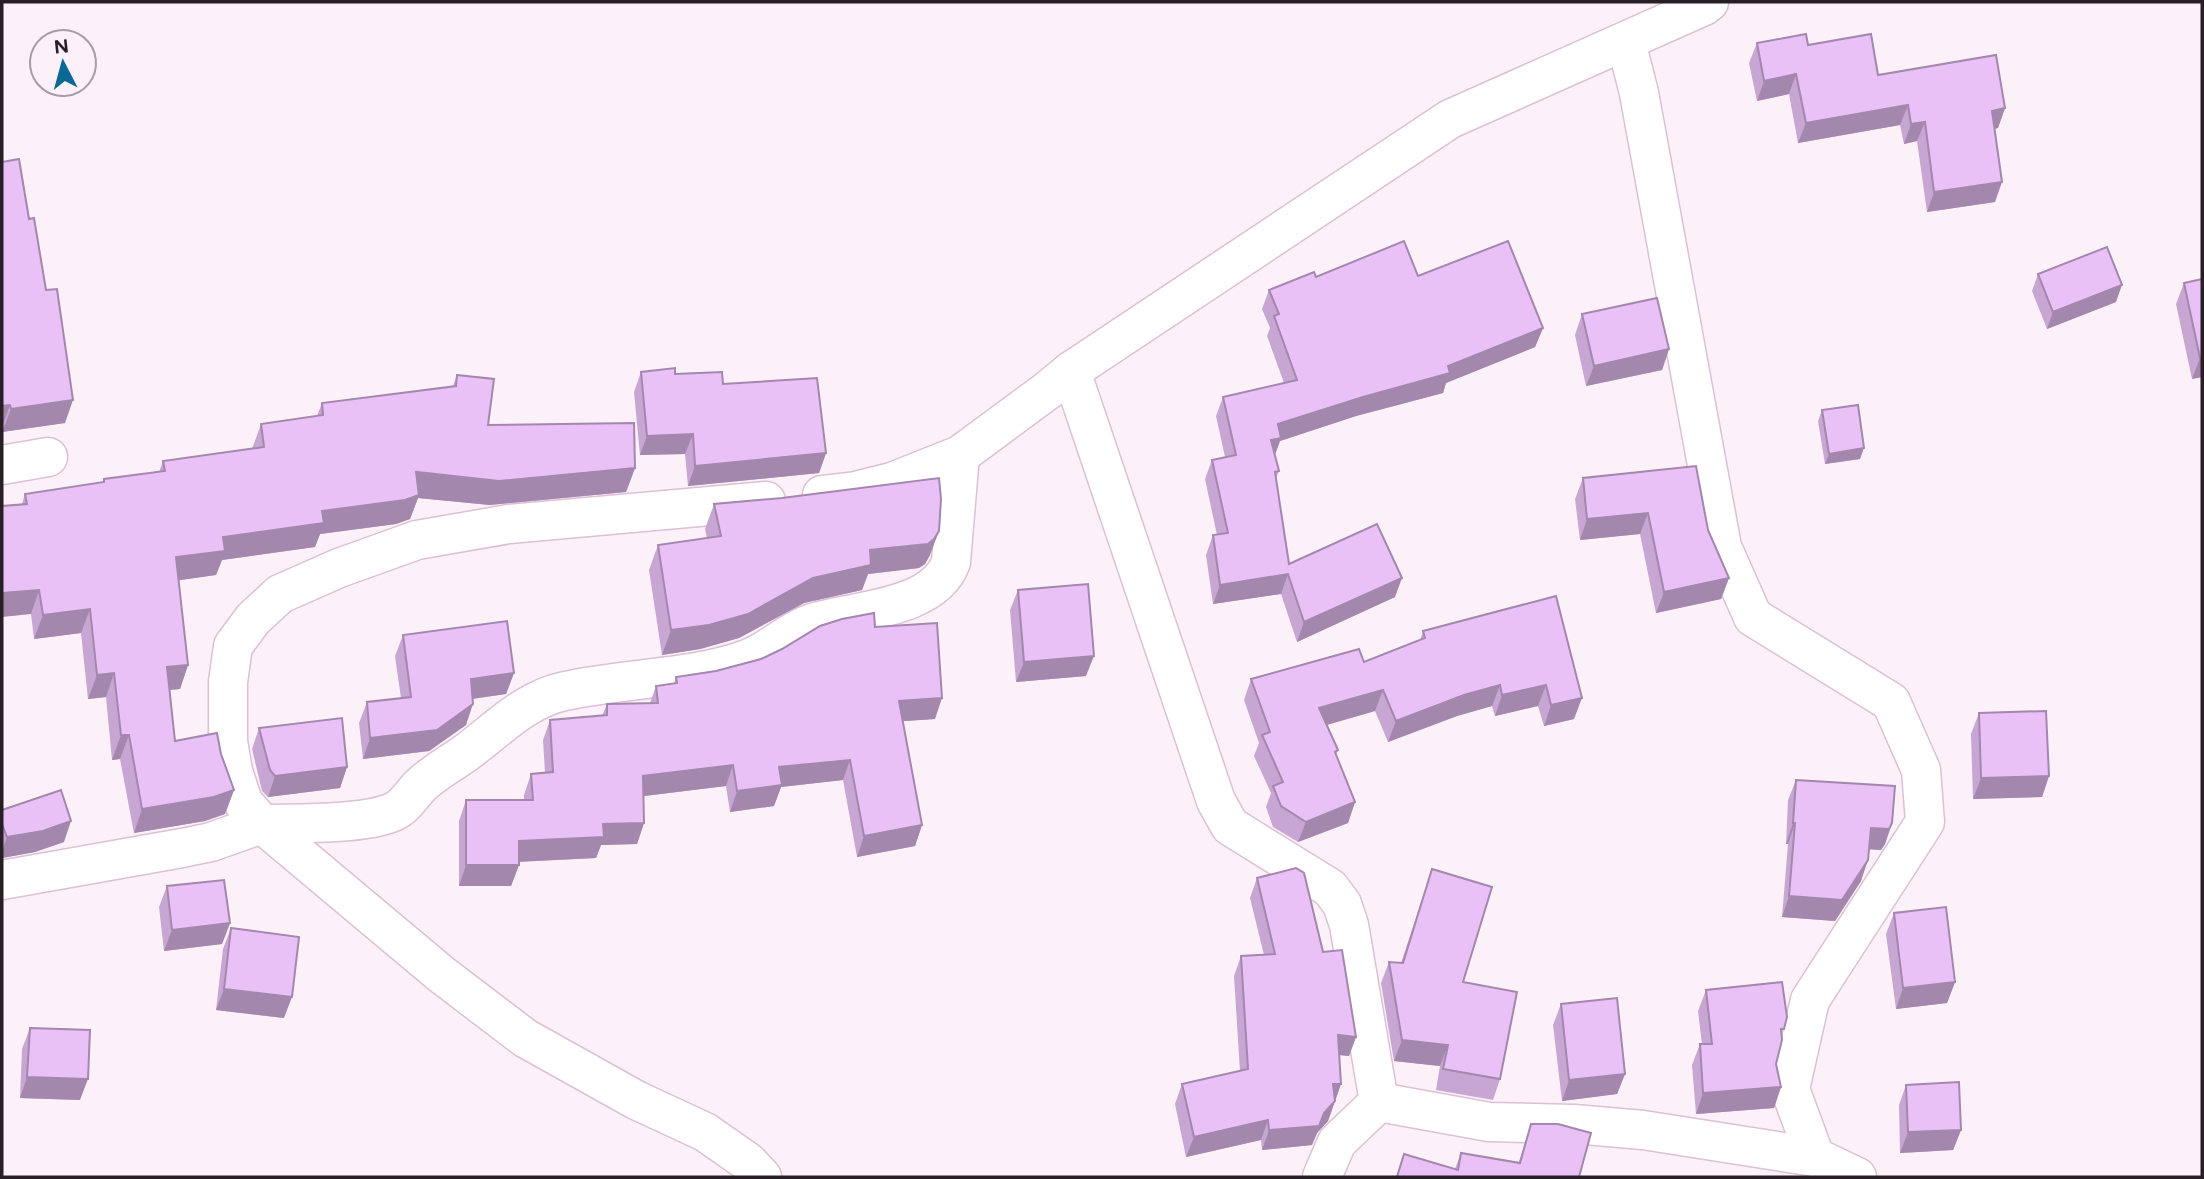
<svg xmlns="http://www.w3.org/2000/svg" width="2204" height="1179" font-family="Figtree,sans-serif">
  <style>
    .lines { fill: none; stroke-linecap: round; stroke-linejoin: round }
    .minor-casing { stroke: #dcc0d4; stroke-width: 41 }
    .minor { stroke: #fff; stroke-width: 38 }
    .wall { fill: #c8a6d4 }
    .shaded-wall { fill: #a387ad }
    .building { fill: #e9c1f7; stroke: #a387ad; stroke-width: 2 }
  </style>
  <rect width="100%" height="100%" fill="#fdf1f9"/>
  <g class="lines">
    <defs>
      <g id="minor">
        <polyline points="1626,42 1639,93 1722,547 1753,617 1891,702 1921,770 1925,822 1810,1000 1790,1089 1815,1157"/>
        <polyline points="1071,371 1216,801 1230,826 1330,888 1342,904 1349,925 1379,1102"/>
        <polyline points="2,465 48,457"/>
        <polyline points="822,495 856,491 892,482 960,455 1048,390 1071,371 1450,119 1704,6 1709,2"/>
        <path d="M262,824C297,823 362,825 393,812C405,807 411,795 420,786C433,773 452,763 467,752C498,729 526,699 565,691C622,678 693,679 747,659C770,651 788,631 812,623C853,610 934,610 951,562L960,455"/>
        <polyline points="262,824 441,974 525,1038 636,1100 705,1132 748,1162 762,1177"/>
        <polyline points="2,880 182,848 211,842 262,824 243,802 233,771 228,741 228,682 233,646 253,619 280,594 339,568 417,540 509,524 766,501"/>
        <polyline points="1379,1102 1489,1122 1574,1124 1643,1130 1815,1157 1857,1177"/>
        <polyline points="1322,1177 1337,1142 1379,1102"/>
      </g>
    </defs>
    <!-- minor casing -->
    <use href="#minor" class="minor-casing"/>
    <!-- minor -->
    <use href="#minor" class="minor"/>
  </g>
  <!-- wall -->
  <g class="wall">
    <polygon points="1757,43 1808,45 1878,75 2005,108 1998,128 1995,129 1995,202 1927,212 1917,141 1904,144 1900,125 1798,143 1789,94 1757,101 1749,63"/>
    <polygon points="2,162 29,219 65,423 2,432"/>
    <polygon points="2038,274 2116,302 2047,329 2032,291"/>
    <polygon points="1418,276 1543,328 1535,347 1446,383 1443,393 1356,416 1280,441 1275,454 1279,471 1276,478 1289,564 1395,597 1297,642 1281,594 1213,604 1206,555 1213,535 1217,535 1205,479 1212,460 1225,457 1216,416 1223,397 1284,383 1267,336 1270,328 1262,309 1269,290 1316,277"/>
    <polygon points="2202,279 2202,377 2192,379 2176,304 2184,283"/>
    <polygon points="1582,314 1669,349 1662,370 1586,386 1575,335"/>
    <polygon points="641,372 675,374 723,384 826,453 819,473 688,486 685,454 640,455 634,392"/>
    <polygon points="457,375 488,425 635,468 626,492 490,505 418,498 410,519 396,524 320,534 315,547 222,560 216,575 178,580 188,665 180,689 170,690 175,741 221,754 234,790 225,814 205,821 134,833 120,759 112,760 106,697 88,699 81,633 34,639 31,614 22,504 25,494 103,482 104,479 159,472 163,461 252,449 261,424 317,416 322,403 453,386"/>
    <polygon points="1822,410 1860,459 1825,464 1818,421"/>
    <polygon points="1583,478 1708,530 1729,578 1721,599 1656,613 1640,534 1580,540 1575,499"/>
    <polygon points="714,504 930,555 925,564 919,568 868,574 862,590 804,603 739,638 700,649 662,655 649,570 658,545 707,538 705,529"/>
    <polygon points="1018,590 1086,676 1016,682 1010,610"/>
    <polygon points="1556,596 1574,719 1544,726 1538,706 1495,716 1492,706 1457,716 1388,742 1375,711 1327,725 1338,750 1336,755 1355,802 1348,823 1298,842 1273,827 1266,807 1271,793 1254,756 1259,743 1244,700 1251,679 1364,662 1420,641 1423,631"/>
    <polygon points="875,627 935,719 902,721 922,825 915,846 857,857 843,780 781,787 774,806 730,812 726,786 644,796 644,823 637,844 601,845 596,858 519,862 519,865 511,886 459,886 459,821 466,800 524,800 524,795 531,774 545,773 543,740 550,720 602,716 607,704 650,703 656,686 674,684 676,677 716,671"/>
    <polygon points="403,635 514,673 506,694 473,699 466,725 429,751 363,759 359,723 367,702 401,698 395,656"/>
    <polygon points="1979,713 2049,776 2042,797 1973,799 1971,734"/>
    <polygon points="259,728 347,767 340,788 268,797 262,791 252,749"/>
    <polygon points="1796,780 1892,823 1885,844 1881,850 1869,849 1861,881 1835,921 1782,917 1788,844 1786,844 1788,800"/>
    <polygon points="2,810 64,842 35,852 2,858"/>
    <polygon points="1432,869 1463,982 1500,1079 1493,1100 1436,1090 1440,1066 1394,1061 1381,983 1389,962 1401,963"/>
    <polygon points="1257,878 1323,952 1356,1037 1349,1056 1339,1055 1341,1084 1328,1121 1317,1133 1312,1145 1262,1150 1261,1140 1186,1157 1175,1104 1182,1084 1240,1071 1234,976 1241,956 1264,955 1250,898"/>
    <polygon points="167,886 230,923 222,944 164,951 159,907"/>
    <polygon points="1894,913 1955,982 1947,1003 1896,1009 1886,934"/>
    <polygon points="231,928 284,1018 216,1010 223,949"/>
    <polygon points="1706,990 1781,1036 1776,1064 1781,1087 1774,1108 1696,1114 1692,1065 1700,1044 1702,1044 1698,1011"/>
    <polygon points="1561,1004 1625,1074 1617,1094 1562,1101 1553,1025"/>
    <polygon points="30,1028 80,1100 20,1098 22,1049"/>
    <polygon points="1906,1085 1961,1130 1953,1150 1900,1153 1899,1105"/>
    <polygon points="1531,1124 1579,1177 1396,1177 1404,1154 1455,1169 1461,1153 1519,1162"/>
  </g>
  <!-- shaded-wall -->
  <g class="shaded-wall">
    <polygon points="1796,74 1789,94 1757,101 1764,81"/>
    <polygon points="1908,105 1900,125 1798,143 1806,123"/>
    <polygon points="2005,108 1998,128 1985,130 1992,111"/>
    <polygon points="1925,122 1917,141 1904,144 1911,124"/>
    <polygon points="2002,182 1995,202 1927,212 1934,192"/>
    <polygon points="2122,285 2116,302 2047,329 2053,312"/>
    <polygon points="1543,328 1535,347 1446,383 1443,393 1356,416 1280,441 1274,457 1271,440 1278,424 1448,366"/>
    <polygon points="1669,349 1662,370 1586,386 1594,366"/>
    <polygon points="2200,358 2202,358 2202,377 2192,379"/>
    <polygon points="73,400 65,423 2,432 11,409"/>
    <polygon points="10,405 2,427 2,406"/>
    <polygon points="693,434 685,454 640,455 647,436"/>
    <polygon points="1864,448 1860,459 1825,464 1829,454"/>
    <polygon points="826,453 819,473 688,486 695,466"/>
    <polygon points="635,468 626,492 490,505 418,498 410,519 396,524 320,534 315,547 222,560 216,575 167,582 176,557 223,537 322,511 416,472"/>
    <polygon points="1648,513 1640,534 1580,540 1587,519"/>
    <polygon points="939,531 930,555 925,564 919,568 868,574 862,590 804,603 739,638 700,649 662,655 671,630 813,578 870,550"/>
    <polygon points="1288,574 1281,594 1213,604 1220,585"/>
    <polygon points="1402,578 1395,597 1297,642 1304,622"/>
    <polygon points="1729,578 1721,599 1656,613 1664,592"/>
    <polygon points="39,590 31,614 2,617 2,593"/>
    <polygon points="90,609 81,633 34,639 43,615"/>
    <polygon points="1094,656 1086,676 1016,682 1024,662"/>
    <polygon points="188,665 180,689 158,691 167,667"/>
    <polygon points="114,673 106,697 88,699 97,675"/>
    <polygon points="514,673 506,694 463,700 471,679"/>
    <polygon points="1500,685 1492,706 1457,716 1388,742 1396,721 1464,695"/>
    <polygon points="1546,685 1538,706 1495,716 1502,695"/>
    <polygon points="1383,690 1375,711 1312,729 1319,708"/>
    <polygon points="942,698 935,719 891,722 899,701"/>
    <polygon points="1582,698 1574,719 1544,726 1551,705"/>
    <polygon points="473,704 466,725 429,751 363,759 370,738"/>
    <polygon points="121,735 129,735 120,759 112,760"/>
    <polygon points="850,760 843,780 781,787 774,806 730,812 737,791 779,767"/>
    <polygon points="733,765 726,786 636,797 643,776"/>
    <polygon points="347,767 340,788 268,797 275,776"/>
    <polygon points="2049,776 2042,797 1973,799 1981,778"/>
    <polygon points="234,790 225,814 205,821 134,833 142,809"/>
    <polygon points="1355,802 1348,823 1298,842 1306,822"/>
    <polygon points="71,821 64,842 35,852 2,858 2,851 7,837"/>
    <polygon points="644,823 637,844 601,845 596,858 511,862 519,841 603,824"/>
    <polygon points="1793,823 1795,823 1788,844 1786,844"/>
    <polygon points="1892,823 1885,844 1881,850 1863,849 1871,828"/>
    <polygon points="922,825 915,846 857,857 864,836"/>
    <polygon points="1868,860 1861,881 1835,921 1782,917 1789,896"/>
    <polygon points="466,865 519,865 511,886 459,886"/>
    <polygon points="230,923 222,944 164,951 172,930"/>
    <polygon points="1955,982 1947,1003 1896,1009 1903,988"/>
    <polygon points="224,989 292,997 284,1018 216,1010"/>
    <polygon points="1338,1035 1356,1037 1349,1056 1330,1054"/>
    <polygon points="1402,1040 1448,1045 1440,1066 1394,1061"/>
    <polygon points="1625,1074 1617,1094 1562,1101 1569,1080"/>
    <polygon points="27,1077 88,1079 80,1100 20,1098"/>
    <polygon points="1333,1084 1341,1084 1328,1121 1317,1133 1312,1145 1262,1150 1269,1130"/>
    <polygon points="1781,1087 1774,1108 1696,1114 1703,1093"/>
    <polygon points="1268,1120 1261,1140 1186,1157 1194,1137"/>
    <polygon points="1961,1130 1953,1150 1900,1153 1908,1132"/>
  </g>
  <!-- building -->
  <g class="building">
    <polygon points="1806,34 1808,45 1871,34 1878,75 1996,55 2005,108 1992,111 2002,182 1934,192 1925,122 1911,124 1908,105 1806,123 1796,74 1764,81 1757,43"/>
    <polygon points="19,159 29,219 34,218 46,290 57,289 73,400 11,409 10,405 2,406 2,162"/>
    <polygon points="1404,241 1418,276 1508,241 1543,328 1448,366 1450,373 1363,397 1278,424 1281,438 1271,440 1279,471 1275,472 1289,564 1377,524 1402,578 1304,622 1288,574 1220,585 1213,535 1228,533 1212,460 1236,455 1223,397 1297,380 1274,316 1279,314 1269,290 1314,272 1316,277"/>
    <polygon points="2107,247 2122,285 2053,312 2038,274"/>
    <polygon points="2202,279 2202,358 2200,358 2184,283"/>
    <polygon points="1657,298 1669,349 1594,366 1582,314"/>
    <polygon points="675,368 675,374 722,372 723,384 817,378 826,453 695,466 693,434 647,436 641,372"/>
    <polygon points="457,375 494,379 488,425 634,423 635,468 499,481 416,472 419,495 405,500 322,511 324,523 223,537 225,551 176,557 188,665 167,667 175,741 217,733 221,754 234,790 214,797 142,809 129,735 121,735 114,673 97,675 90,609 43,615 39,590 2,593 2,506 27,504 25,494 104,482 104,479 165,471 163,461 264,447 261,424 323,415 322,403 456,386"/>
    <polygon points="1858,405 1864,448 1829,454 1822,410"/>
    <polygon points="1696,466 1708,530 1729,578 1664,592 1648,513 1587,519 1583,478"/>
    <polygon points="939,478 941,499 939,531 934,539 928,544 870,550 871,565 813,578 748,614 709,625 671,630 658,545 721,536 714,504 782,498"/>
    <polygon points="1088,584 1094,656 1024,662 1018,590"/>
    <polygon points="1556,596 1582,698 1551,705 1546,685 1502,695 1500,685 1464,695 1396,721 1383,690 1319,708 1338,750 1335,752 1355,802 1306,822 1281,806 1273,786 1283,782 1262,735 1270,732 1251,679 1359,649 1364,662 1425,638 1423,631"/>
    <polygon points="874,613 875,627 937,623 942,698 899,701 922,825 864,836 850,760 779,767 782,785 737,791 733,765 643,776 644,823 603,824 604,837 519,841 519,865 466,865 466,800 533,800 531,774 553,772 550,720 607,715 607,704 658,703 656,686 677,683 676,677 716,671 761,659 782,649 820,626 842,619"/>
    <polygon points="507,621 514,673 471,679 473,704 437,730 370,738 367,702 411,697 403,635"/>
    <polygon points="2046,711 2049,776 1981,778 1979,713"/>
    <polygon points="342,718 347,767 275,776 270,770 259,728"/>
    <polygon points="1796,780 1895,786 1892,823 1889,829 1871,828 1868,860 1842,900 1789,896 1795,823 1793,823"/>
    <polygon points="61,790 71,821 43,831 7,837 2,824 2,810"/>
    <polygon points="1296,868 1304,873 1323,952 1342,950 1356,1037 1338,1035 1341,1084 1333,1084 1335,1101 1324,1113 1319,1126 1269,1130 1268,1120 1194,1137 1182,1084 1248,1069 1241,956 1275,954 1257,878"/>
    <polygon points="1432,869 1492,887 1463,982 1517,992 1500,1079 1443,1069 1448,1045 1402,1040 1389,962 1403,963"/>
    <polygon points="224,880 230,923 172,930 167,886"/>
    <polygon points="1946,907 1955,982 1903,988 1894,913"/>
    <polygon points="231,928 299,937 292,997 224,989"/>
    <polygon points="1782,982 1787,1017 1784,1029 1781,1029 1782,1040 1776,1064 1781,1087 1703,1093 1700,1044 1712,1044 1706,990"/>
    <polygon points="1617,998 1625,1074 1569,1080 1561,1004"/>
    <polygon points="30,1028 90,1030 88,1079 27,1077"/>
    <polygon points="1959,1082 1961,1130 1908,1132 1906,1085"/>
    <polygon points="1531,1124 1558,1124 1591,1133 1579,1177 1397,1177 1404,1154 1458,1170 1461,1153 1520,1163"/>
  </g>
  <!-- border -->
  <rect width="2204" height="1179" fill="none" stroke="#281e25" stroke-width="7"/>
  <!-- north arrow -->
  <g transform="translate(63 63) rotate(354)"><circle r="33" fill="#fdf1f9" stroke="#a89da4" stroke-width="2"/>
  <path d="M0-5L12 26L0 18L-12 26Z" fill="#0a6897"/>
  <text y="-10" font-size="19" font-weight="bold" text-anchor="middle" fill="#281e25">N</text>
  </g>
</svg>
